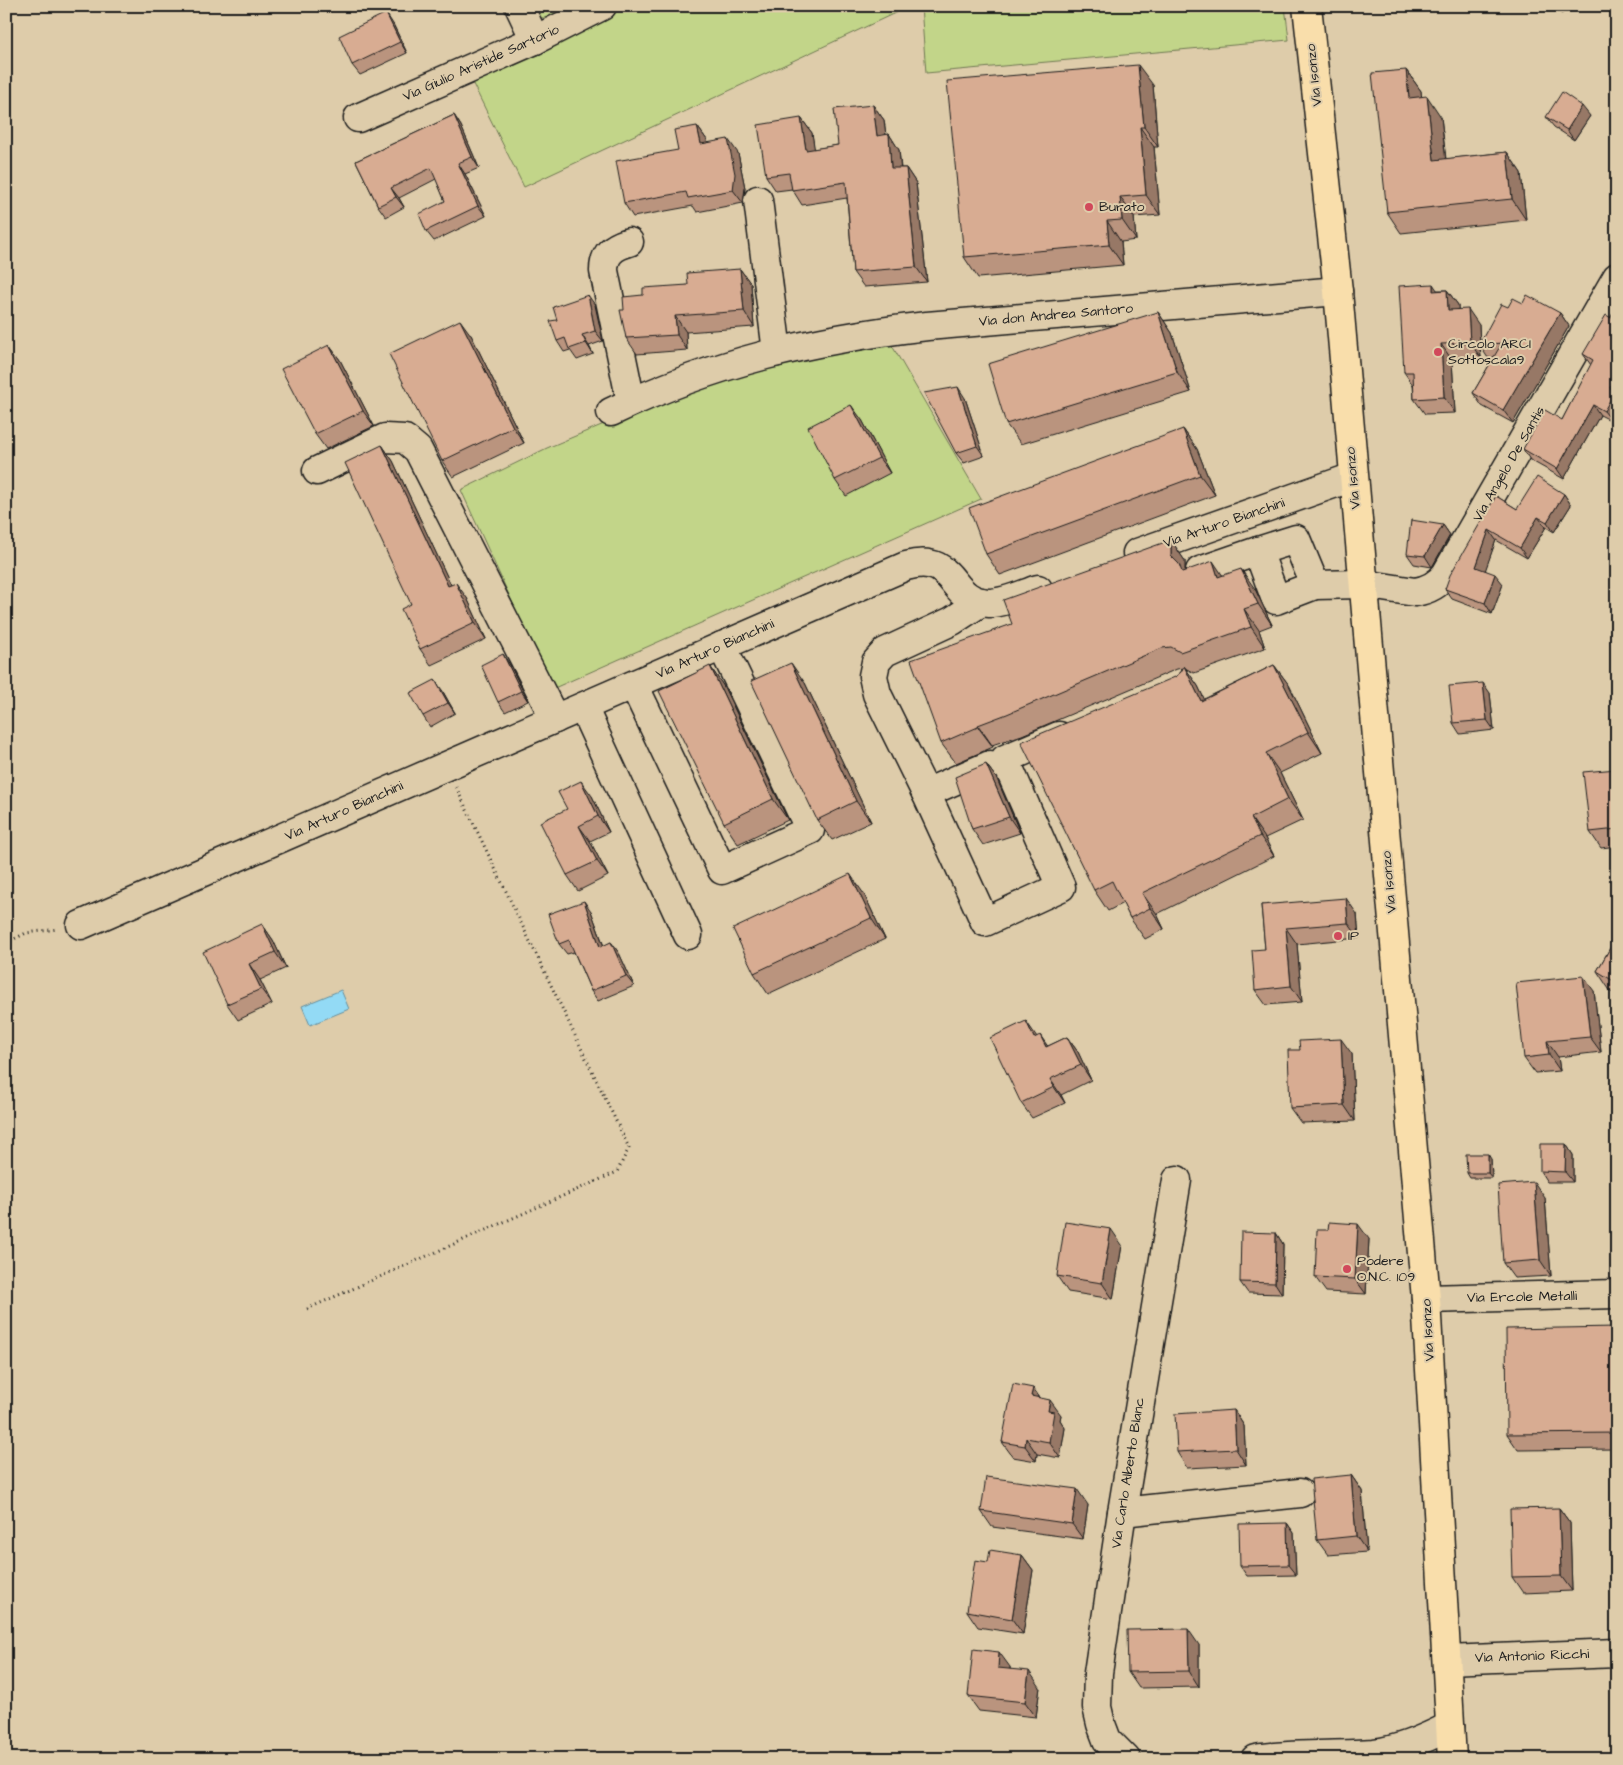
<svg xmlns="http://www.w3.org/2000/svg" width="1623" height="1765" font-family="'Architects Daughter',sans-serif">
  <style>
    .green { fill: #c2d589; stroke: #6f7852 }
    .water { fill: #93daf5; stroke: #638e9e }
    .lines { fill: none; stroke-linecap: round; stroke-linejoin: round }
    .minor-casing { stroke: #1c1c1c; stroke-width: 31 }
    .major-casing { stroke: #1c1c1c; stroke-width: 31 }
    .path { stroke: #1c1c1c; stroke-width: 3; stroke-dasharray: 1 4; stroke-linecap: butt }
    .minor { stroke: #deccaa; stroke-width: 28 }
    .major { stroke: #f9deab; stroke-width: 28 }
    .wall { fill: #ba947e; stroke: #1c1c1c }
    .shaded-wall { fill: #977866; stroke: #1c1c1c }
    .building { fill: #d8ac92; stroke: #1c1c1c }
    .poi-dot { fill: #d1495b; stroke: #deccaa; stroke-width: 2 }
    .labels { text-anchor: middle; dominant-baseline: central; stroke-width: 4; stroke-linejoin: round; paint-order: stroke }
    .street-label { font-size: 14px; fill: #1c1c1c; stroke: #deccaa }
    .poi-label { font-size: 14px; fill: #1c1c1c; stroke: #deccaa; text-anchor: start }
  </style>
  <rect width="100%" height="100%" fill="#deccaa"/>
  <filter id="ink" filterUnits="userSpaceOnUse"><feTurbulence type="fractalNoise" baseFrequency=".02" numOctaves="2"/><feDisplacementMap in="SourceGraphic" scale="10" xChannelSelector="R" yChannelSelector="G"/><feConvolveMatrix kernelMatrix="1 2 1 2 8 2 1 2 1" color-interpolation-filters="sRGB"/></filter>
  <g filter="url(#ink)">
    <!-- green -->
    <g class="green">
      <path d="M529,6H579C564,14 539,29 529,6Z"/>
      <polygon points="617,6 910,6 524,187 471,80"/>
      <polygon points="921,6 1285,6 1289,40 926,73"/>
      <polygon points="887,337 981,499 552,689 461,490 547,448 701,383"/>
    </g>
    <!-- water -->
    <polygon class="water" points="341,990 349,1009 310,1025 302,1006"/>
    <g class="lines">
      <defs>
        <g id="minor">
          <polyline points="519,6 535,40"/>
          <polyline points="358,118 535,40 602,6"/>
          <polyline points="758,200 777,352"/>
          <path d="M629,242C613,247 604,253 604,271L631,402"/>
          <path d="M611,412C714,362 814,339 927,326L1338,291"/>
          <polyline points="317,471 385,438 405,439 418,450 555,719"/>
          <polyline points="1258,551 1296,539 1315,585"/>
          <polyline points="1137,553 1353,477"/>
          <path d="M1200,571L1258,551L1276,600L1315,585L1363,584L1415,592C1428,590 1438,585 1446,574L1617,277"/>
          <polyline points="981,602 952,621 885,652 876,662 873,676 877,694 926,793 985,922 1061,887 1005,759 1059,736"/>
          <polyline points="634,685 722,870 810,830 722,646"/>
          <polyline points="583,707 688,935"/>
          <polyline points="926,793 990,765"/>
          <path d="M81,925L906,566C958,552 947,602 989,603C1005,603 1023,594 1038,589"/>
          <polyline points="1426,1299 1617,1294"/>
          <polyline points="1122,1512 1300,1493"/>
          <polyline points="1447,1660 1617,1653"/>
          <polyline points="1126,1759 1107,1740 1101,1724 1097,1707 1098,1673 1122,1512 1177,1180"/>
          <path d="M1255,1759C1295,1753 1335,1756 1374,1753C1401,1750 1427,1738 1450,1726"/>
        </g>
        <polyline id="major" points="1307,6 1338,291 1426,1299 1452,1759"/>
      </defs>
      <!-- minor casing -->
      <use href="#minor" class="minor-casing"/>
      <!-- major casing -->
      <use href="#major" class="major-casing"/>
      <!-- path -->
      <g class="path">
        <polyline points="6,943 26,933 58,929"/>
        <polyline points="307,1309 617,1172 629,1148 456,787"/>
      </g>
      <!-- minor -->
      <use href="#minor" class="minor"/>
      <!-- major -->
      <use href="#major" class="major"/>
    </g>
    <!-- wall -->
    <g class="wall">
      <polygon points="1549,6 1567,6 1562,14"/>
      <polygon points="393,24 407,53 360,75 352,65"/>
      <polygon points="1406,70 1421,91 1421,96 1441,117 1446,159 1507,152 1521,173 1526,220 1401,233 1387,212"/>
      <polygon points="1153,85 1158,147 1154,147 1160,215 1134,217 1136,240 1121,242 1123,265 978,278 964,257"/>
      <polygon points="873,105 884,120 886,135 889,134 899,150 901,168 906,168 916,183 927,282 864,287 853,272 847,198 802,205 792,189 776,191 766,176 801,118 812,133 814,149 838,145"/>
      <polygon points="454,115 461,126 479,168 465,174 486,216 434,241 426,231 445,201 436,179 399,198 404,207 386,217 378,206 356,161"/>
      <polygon points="1590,116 1574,140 1554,127 1546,117"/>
      <polygon points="697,126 707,140 707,143 738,153 745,188 743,203 697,212 693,206 633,217 624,203 678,150"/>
      <polygon points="740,269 751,284 754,327 686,332 687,350 637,354 626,338 624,310 643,295 688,285"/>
      <polygon points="1437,290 1447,290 1458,305 1458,310 1479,325 1480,343 1508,307 1523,303 1560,313 1569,326 1513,423 1482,406 1473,393 1494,357 1488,358 1480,346 1481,358 1452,360 1455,413 1425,414 1414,399 1413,385 1404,372"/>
      <polygon points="595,305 603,341 589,346 593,354 577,360 570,350 564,352 557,341"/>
      <polygon points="1158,312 1172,333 1191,392 1021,444 1006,424"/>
      <polygon points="1617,321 1617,412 1612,421 1600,415 1564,479 1530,460 1523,449 1562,420 1591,365 1583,354"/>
      <polygon points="471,335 524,443 453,477 442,461"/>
      <polygon points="329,345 340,360 374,426 326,449 315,434"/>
      <polygon points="965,398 984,456 964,463 956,453"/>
      <polygon points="862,420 890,473 846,496 835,480"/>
      <polygon points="1183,429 1197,449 1215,495 1000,575 986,554"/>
      <polygon points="382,445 393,461 451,585 467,598 486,639 431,665 420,649 411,604"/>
      <polygon points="1564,494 1571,505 1554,532 1546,527 1527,558 1496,540 1485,570 1503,584 1492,614 1452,599 1445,589 1496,496 1517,509"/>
      <polygon points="1443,525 1450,535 1432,567 1414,564 1407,554"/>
      <polygon points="1171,540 1185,561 1185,571 1223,575 1255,589 1272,625 1259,630 1265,648 1194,673 1185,668 1198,686 1204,699 1274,665 1289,685 1322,753 1280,773 1303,820 1265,838 1274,856 1157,914 1164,929 1145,939 1130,918 1123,903 1108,911 1094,890 1175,677 1181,672 1183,668 1177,669 1022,735 992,745 993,747 956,763 941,743 1012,624"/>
      <polygon points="510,665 528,701 505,712 498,702"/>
      <polygon points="710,666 724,687 788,820 738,844 724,823"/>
      <polygon points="805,683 871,822 832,840 817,820"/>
      <polygon points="442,690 455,713 430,727 423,716"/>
      <polygon points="1490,693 1494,730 1460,734 1453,723"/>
      <polygon points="986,764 997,779 1020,833 983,845 972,829"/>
      <polygon points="1617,769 1617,846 1601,848 1590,832"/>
      <polygon points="592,796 609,832 590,841 608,876 578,891 567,875 567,809"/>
      <polygon points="864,894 885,939 768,994 754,973"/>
      <polygon points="1261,905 1357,914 1359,938 1297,944 1302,1002 1266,1005 1255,990 1265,949"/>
      <polygon points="591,911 604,946 611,942 619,953 634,986 598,1001 591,991 574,952 567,954 559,944"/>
      <polygon points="262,924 273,940 286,968 260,980 272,1004 238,1020 227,1004"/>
      <polygon points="1617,936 1617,995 1611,992 1597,971"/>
      <polygon points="1594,991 1601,1052 1558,1057 1560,1071 1535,1073 1524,1058"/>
      <polygon points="1036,1037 1048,1046 1067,1037 1078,1052 1091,1080 1061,1095 1065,1103 1032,1118 1021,1103"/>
      <polygon points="1352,1054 1355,1121 1301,1123 1290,1108"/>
      <polygon points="1566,1144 1573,1155 1573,1182 1547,1182 1540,1171"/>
      <polygon points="1491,1159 1492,1178 1470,1178 1467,1173"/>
      <polygon points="1545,1198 1551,1276 1514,1278 1503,1263"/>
      <polygon points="1276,1233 1283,1244 1282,1294 1248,1293 1240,1282"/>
      <polygon points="1369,1239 1366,1294 1326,1292 1315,1277"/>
      <polygon points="1122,1245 1113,1299 1068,1292 1057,1276"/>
      <polygon points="1617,1327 1617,1449 1518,1450 1507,1434"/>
      <polygon points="1033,1388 1040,1398 1061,1415 1060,1420 1065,1428 1060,1458 1037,1454 1036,1461 1013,1457 1002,1442"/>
      <polygon points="1234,1410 1244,1426 1246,1465 1187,1468 1177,1452"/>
      <polygon points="1351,1475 1362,1491 1367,1552 1328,1555 1317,1540"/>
      <polygon points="1088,1505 1083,1539 992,1527 981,1511"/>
      <polygon points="1559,1508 1570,1523 1572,1591 1523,1593 1512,1577"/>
      <polygon points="1287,1523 1294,1533 1296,1575 1247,1576 1240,1566"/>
      <polygon points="1022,1555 1033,1570 1023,1634 978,1627 967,1611 988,1562"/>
      <polygon points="1199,1645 1199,1687 1139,1688 1128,1672"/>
      <polygon points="1010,1667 1010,1669 1040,1687 1036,1717 979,1711 968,1696"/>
    </g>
    <!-- shaded-wall -->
    <g class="shaded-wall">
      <polygon points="1556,6 1567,6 1562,14"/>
      <polygon points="386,13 393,24 407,53 400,42"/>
      <polygon points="1138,65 1153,85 1158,147 1144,127"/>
      <polygon points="1406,70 1421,91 1424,118 1409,98"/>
      <polygon points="1427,96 1441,117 1448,180 1434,160"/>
      <polygon points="873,105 884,120 888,151 877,136"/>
      <polygon points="1582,106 1590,116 1574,140 1567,130"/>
      <polygon points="454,115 461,126 479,168 472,157"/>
      <polygon points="801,118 812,133 817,165 806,150"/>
      <polygon points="697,126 707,140 710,158 701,144"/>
      <polygon points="1140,127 1154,147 1160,215 1146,195"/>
      <polygon points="889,134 899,150 902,184 891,168"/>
      <polygon points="728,139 738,153 745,188 743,203 733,190"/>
      <polygon points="1507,152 1521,173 1526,220 1512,199"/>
      <polygon points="458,163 465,174 486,216 478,206"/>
      <polygon points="906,168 916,183 927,282 916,267"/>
      <polygon points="391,188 399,198 404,207 396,197"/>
      <polygon points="1120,197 1134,217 1136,240 1122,220"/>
      <polygon points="1107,221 1121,242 1123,265 1109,245"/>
      <polygon points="740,269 751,284 754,327 744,311"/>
      <polygon points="1433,284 1444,300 1433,291"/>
      <polygon points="1447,290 1458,305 1459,326 1448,310"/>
      <polygon points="588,295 595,305 603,341 595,331"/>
      <polygon points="1468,309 1479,325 1480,344 1479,345 1480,346 1481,358 1470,343"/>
      <polygon points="1158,312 1172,333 1191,392 1177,372"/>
      <polygon points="1560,313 1569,326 1513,423 1503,410"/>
      <polygon points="675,316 686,332 687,350 677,335"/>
      <polygon points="460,320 471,335 524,443 513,427"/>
      <polygon points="582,335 589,346 593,354 586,343"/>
      <polygon points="1441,344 1452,360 1455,413 1444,397"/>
      <polygon points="329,345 340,360 374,426 363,411"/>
      <polygon points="1617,377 1617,412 1612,421 1604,411 1610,388"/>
      <polygon points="958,387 965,398 984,456 977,446"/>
      <polygon points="851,405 862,420 890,473 879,458"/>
      <polygon points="1593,405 1600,415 1564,479 1557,469"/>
      <polygon points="1183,429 1197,449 1215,495 1200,475"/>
      <polygon points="382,445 393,461 459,602 448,586"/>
      <polygon points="1564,494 1571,505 1554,532 1547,522"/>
      <polygon points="1538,517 1546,527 1527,558 1520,548"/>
      <polygon points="1443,525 1450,535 1432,567 1425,556"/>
      <polygon points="1489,530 1496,540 1483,577 1476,567"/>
      <polygon points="1171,540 1185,561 1185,573 1196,593 1171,556"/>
      <polygon points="1213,561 1227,582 1218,577"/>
      <polygon points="1241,569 1255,589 1272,625 1258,604"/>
      <polygon points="1495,574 1503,584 1492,614 1485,603"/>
      <polygon points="456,583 467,598 486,639 475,623"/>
      <polygon points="1244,609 1259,630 1265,648 1251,627"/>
      <polygon points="503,654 510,665 528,701 521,691"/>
      <polygon points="791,663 805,683 871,822 856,801"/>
      <polygon points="1274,665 1289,685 1322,753 1308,732"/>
      <polygon points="710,666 724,687 788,820 773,799"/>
      <polygon points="1184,666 1198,686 1215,721 1201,701"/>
      <polygon points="435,680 442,690 455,713 448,703"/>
      <polygon points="1483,683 1490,693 1494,730 1487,720"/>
      <polygon points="978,725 992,745 993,747 978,727"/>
      <polygon points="1266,753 1280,773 1303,820 1288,799"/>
      <polygon points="986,764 997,779 1020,833 1009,817"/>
      <polygon points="581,781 592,796 609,832 598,816"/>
      <polygon points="1251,818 1265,838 1274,856 1260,836"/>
      <polygon points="579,826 590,841 608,876 597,861"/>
      <polygon points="850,874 864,894 885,939 871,918"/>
      <polygon points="1142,893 1157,914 1164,929 1150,908"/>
      <polygon points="1346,898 1357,914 1359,938 1348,923"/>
      <polygon points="584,901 591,911 608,958 600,947"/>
      <polygon points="262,924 273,940 286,968 275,952"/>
      <polygon points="1286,928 1297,944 1302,1002 1291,986"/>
      <polygon points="611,942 619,953 634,986 626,976"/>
      <polygon points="249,964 260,980 272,1004 261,989"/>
      <polygon points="1583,976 1594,991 1601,1052 1590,1037"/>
      <polygon points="1026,1021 1037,1037 1034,1038"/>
      <polygon points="1040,1035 1051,1051 1046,1047"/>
      <polygon points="1067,1037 1078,1052 1091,1080 1081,1065"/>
      <polygon points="1341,1039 1352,1054 1355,1121 1344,1105"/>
      <polygon points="1547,1041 1558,1057 1560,1071 1549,1055"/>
      <polygon points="1050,1079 1061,1095 1065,1103 1054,1087"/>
      <polygon points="1566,1144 1573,1155 1573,1182 1565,1172"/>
      <polygon points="1488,1154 1491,1159 1492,1178 1488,1173"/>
      <polygon points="1534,1182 1545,1198 1551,1276 1540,1260"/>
      <polygon points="1358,1224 1369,1239 1366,1294 1355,1279"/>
      <polygon points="1111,1229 1122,1245 1113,1299 1102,1283"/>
      <polygon points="1276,1233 1283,1244 1282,1294 1275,1283"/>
      <polygon points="1033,1388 1043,1403 1031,1396"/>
      <polygon points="1050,1400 1061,1415 1060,1420 1065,1428 1060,1458 1049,1442 1048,1411"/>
      <polygon points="1234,1410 1244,1426 1246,1465 1236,1449"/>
      <polygon points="1026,1438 1037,1454 1036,1461 1025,1446"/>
      <polygon points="1351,1475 1362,1491 1367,1552 1356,1536"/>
      <polygon points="1077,1489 1088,1505 1083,1539 1072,1524"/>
      <polygon points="1559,1508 1570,1523 1572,1591 1561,1576"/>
      <polygon points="1287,1523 1294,1533 1296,1575 1288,1565"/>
      <polygon points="1022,1555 1033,1570 1023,1634 1012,1619"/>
      <polygon points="1188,1629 1199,1645 1199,1687 1189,1671"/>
      <polygon points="999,1652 1010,1667 1009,1684 998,1668"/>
      <polygon points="1029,1671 1040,1687 1036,1717 1025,1702"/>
    </g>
    <!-- building -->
    <g class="building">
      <polygon points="386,13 400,42 352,65 339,36"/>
      <polygon points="1138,65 1144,127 1140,127 1146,195 1120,197 1122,220 1107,221 1109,245 964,257 947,81"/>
      <polygon points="1406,70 1409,98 1427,96 1434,160 1507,152 1512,199 1387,212 1372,73"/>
      <polygon points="1562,92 1582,106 1567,130 1546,117"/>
      <polygon points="873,105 877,136 889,134 891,168 906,168 916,267 853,272 846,182 792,190 789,173 766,176 758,125 801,118 806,150 838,145 834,109"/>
      <polygon points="454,115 472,157 458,163 478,206 426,231 419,214 445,201 431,168 391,188 396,197 378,206 356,161"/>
      <polygon points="697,126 701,144 728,139 735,174 733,190 688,198 686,192 624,203 616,161 678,150 674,130"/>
      <polygon points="740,269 744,311 675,316 677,335 626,338 620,310 624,310 623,297 643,295 643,288 688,285 687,273"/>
      <polygon points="1433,284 1433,291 1447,290 1448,310 1468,309 1470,343 1441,344 1444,397 1414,399 1413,372 1404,372 1399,286"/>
      <polygon points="588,295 595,331 582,335 586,343 569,349 565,338 557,341 550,321 557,320 553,307"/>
      <polygon points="1527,295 1560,313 1503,410 1473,393 1502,343 1479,345 1501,304 1508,307 1513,298 1523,303"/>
      <polygon points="1158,312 1177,372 1006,424 988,364"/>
      <polygon points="1606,315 1617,321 1617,377 1610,388 1615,391 1604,411 1593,405 1557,469 1523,449 1545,410 1562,420 1593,360 1583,354"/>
      <polygon points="460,320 513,427 442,461 389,354"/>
      <polygon points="329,345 363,411 315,434 281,369"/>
      <polygon points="958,387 977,446 956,453 924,393"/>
      <polygon points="851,405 879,458 835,480 808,427"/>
      <polygon points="1183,429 1200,475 986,554 969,508"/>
      <polygon points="382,445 448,586 456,583 475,623 420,649 401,609 411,604 345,463"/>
      <polygon points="1537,477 1564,494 1547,522 1538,517 1520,548 1489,530 1476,567 1495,574 1485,603 1445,589 1450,575 1496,496 1517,509"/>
      <polygon points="1411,520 1443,525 1425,556 1407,554"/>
      <polygon points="1171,540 1171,556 1179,564 1182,572 1213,561 1218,577 1241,569 1258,604 1244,609 1251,627 1180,652 1171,647 1162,648 1007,714 978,725 978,727 941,743 911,660 1012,624 1003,600"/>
      <polygon points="503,654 521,691 498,702 481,665"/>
      <polygon points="791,663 856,801 817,820 751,681"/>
      <polygon points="1274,665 1308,732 1266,753 1288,799 1251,818 1260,836 1142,893 1150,908 1130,918 1112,881 1094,890 1021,742 1175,677 1181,672 1184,666 1201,701"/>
      <polygon points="710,666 773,799 724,823 659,691"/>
      <polygon points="435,680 448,703 423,716 410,693"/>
      <polygon points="1483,683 1487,720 1453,723 1449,686"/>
      <polygon points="986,764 1009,817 972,829 955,777"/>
      <polygon points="1617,769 1617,829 1590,832 1583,772"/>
      <polygon points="581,781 598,816 579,826 597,861 567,875 540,822 567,809 558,792"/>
      <polygon points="850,874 871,918 754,973 733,929"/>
      <polygon points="1346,898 1348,923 1286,928 1291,986 1255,990 1252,950 1265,949 1261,905"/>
      <polygon points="584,901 600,947 611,942 626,976 591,991 569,940 559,944 548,914"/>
      <polygon points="262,924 275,952 249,964 261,989 227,1004 203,952"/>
      <polygon points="1617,936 1617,983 1597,971"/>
      <polygon points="1583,976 1590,1037 1547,1041 1549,1055 1524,1058 1516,983"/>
      <polygon points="1026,1021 1034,1038 1040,1035 1046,1047 1067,1037 1081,1065 1050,1079 1054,1087 1021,1103 990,1038"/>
      <polygon points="1341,1039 1344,1105 1290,1108 1288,1050 1300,1050 1299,1041"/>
      <polygon points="1540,1144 1566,1144 1565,1172 1540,1171"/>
      <polygon points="1466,1154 1488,1154 1488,1173 1467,1173"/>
      <polygon points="1534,1182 1540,1260 1503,1263 1498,1185"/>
      <polygon points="1065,1222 1111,1229 1102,1283 1057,1276"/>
      <polygon points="1329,1222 1358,1224 1355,1279 1315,1277 1317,1230 1328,1230"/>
      <polygon points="1241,1232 1276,1233 1275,1283 1240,1282"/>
      <polygon points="1617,1327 1617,1433 1507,1434 1506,1329"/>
      <polygon points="1013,1384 1033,1388 1031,1396 1050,1400 1048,1411 1054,1412 1049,1442 1026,1438 1025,1446 1002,1442"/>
      <polygon points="1234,1410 1236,1449 1177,1452 1175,1414"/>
      <polygon points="1351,1475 1356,1536 1317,1540 1311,1479"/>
      <polygon points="986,1477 1077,1489 1072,1524 981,1511"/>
      <polygon points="1559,1508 1561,1576 1512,1577 1510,1509"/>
      <polygon points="1287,1523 1288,1565 1240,1566 1239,1524"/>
      <polygon points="990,1550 1022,1555 1012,1619 967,1611 975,1560 988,1562"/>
      <polygon points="1188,1629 1189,1671 1128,1672 1127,1630"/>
      <polygon points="973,1649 999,1652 998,1668 1029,1671 1025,1702 968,1696"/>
    </g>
  </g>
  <!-- markers -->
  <g class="poi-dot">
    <circle cx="1089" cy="207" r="5"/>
    <circle cx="1438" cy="352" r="5"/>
    <circle cx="1338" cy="936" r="5"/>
    <circle cx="1347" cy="1269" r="5"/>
  </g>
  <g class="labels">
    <!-- street labels -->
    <g class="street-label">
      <text transform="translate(481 63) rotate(-24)">Via Giulio Aristide Sartorio</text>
      <text transform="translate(1314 75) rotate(-96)">Via Isonzo</text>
      <text transform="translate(1056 315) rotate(-5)">Via don Andrea Santoro</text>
      <text transform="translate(1509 464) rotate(-60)">Via Angelo De Santis</text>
      <text transform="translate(1353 478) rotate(-95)">Via Isonzo</text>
      <text transform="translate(1224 523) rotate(-19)">Via Arturo Bianchini</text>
      <text transform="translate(715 649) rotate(-24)">Via Arturo Bianchini</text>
      <text transform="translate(344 811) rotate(-24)">Via Arturo Bianchini</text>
      <text transform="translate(1389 882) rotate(-95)">Via Isonzo</text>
      <text transform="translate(1522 1297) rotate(-1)">Via Ercole Metalli</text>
      <text transform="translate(1428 1330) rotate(-93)">Via Isonzo</text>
      <text transform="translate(1128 1473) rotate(-81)">Via Carlo Alberto Blanc</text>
      <text transform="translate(1532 1656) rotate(-2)">Via Antonio Ricchi</text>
    </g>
    <!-- poi labels -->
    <g class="poi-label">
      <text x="1099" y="207">Burato</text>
      <text x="1448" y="344">Circolo ARCI<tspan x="1448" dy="16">Sottoscala9</tspan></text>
      <text x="1348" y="936">IP</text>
      <text x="1357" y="1261">Podere<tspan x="1357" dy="16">O.N.C. 109</tspan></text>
    </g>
  </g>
  <!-- margin -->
  <rect width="1623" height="1765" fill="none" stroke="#deccaa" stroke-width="25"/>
  <rect x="12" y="12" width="1598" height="1740" fill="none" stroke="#1c1c1c" stroke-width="2" filter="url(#ink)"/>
</svg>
